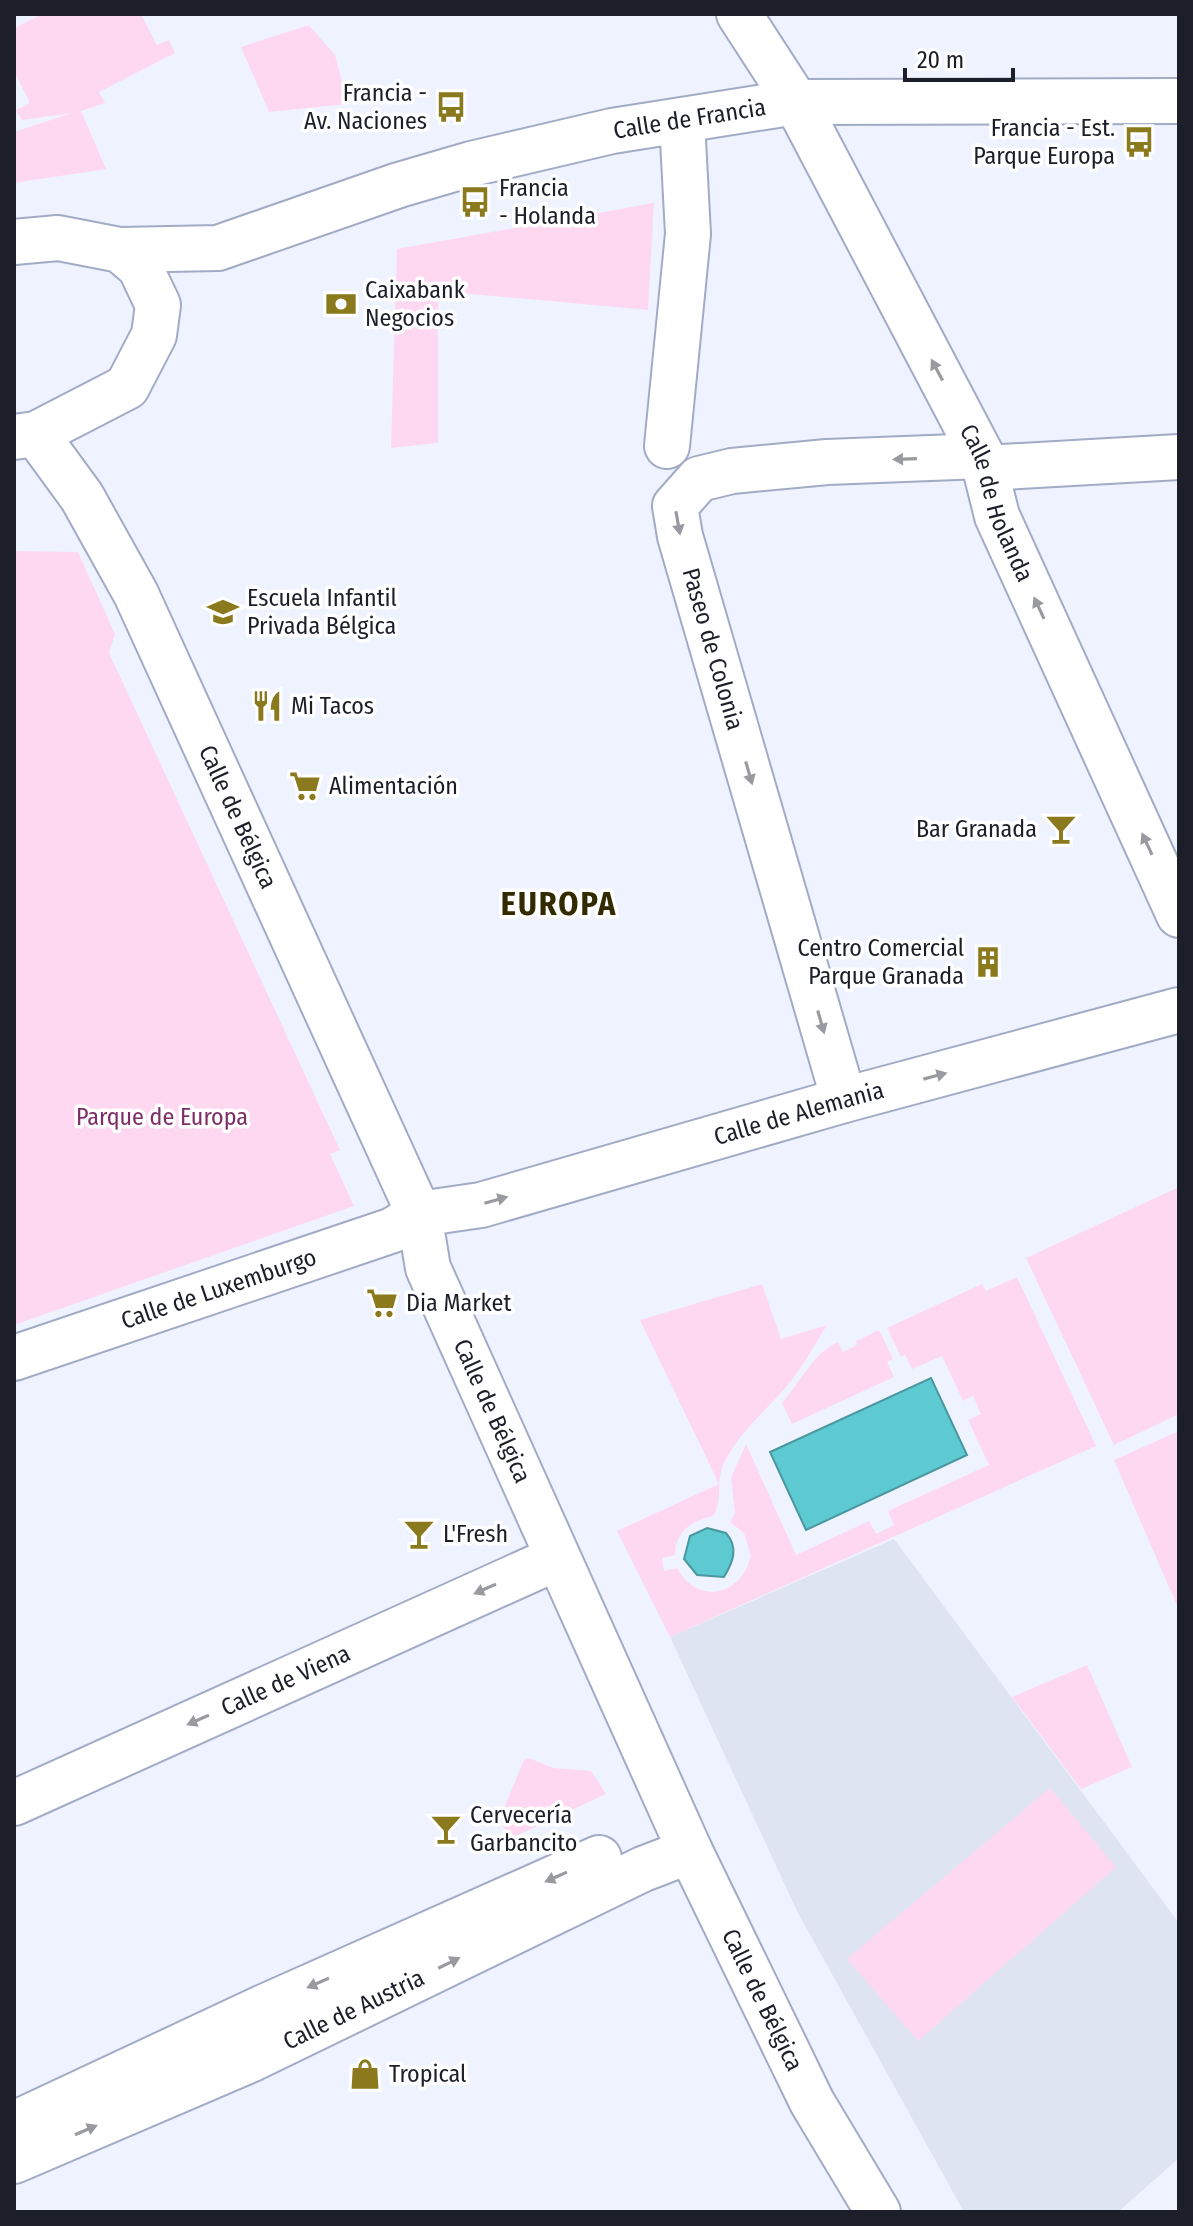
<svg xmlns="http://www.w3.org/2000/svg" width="1193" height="2226" font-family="'Fira Sans Condensed',sans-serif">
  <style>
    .built { fill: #dfe4f2 }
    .green { fill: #fdd8f0 }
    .water { fill: #5dcad2; stroke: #4a979f; stroke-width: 2 }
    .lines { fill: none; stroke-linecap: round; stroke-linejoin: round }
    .minor-casing { stroke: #a2abc6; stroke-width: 48 }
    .major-casing { stroke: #a2abc6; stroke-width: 48 }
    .minor { stroke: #fff; stroke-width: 44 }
    .major { stroke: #fff; stroke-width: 44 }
    .oneway { fill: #999a9f }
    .labels { text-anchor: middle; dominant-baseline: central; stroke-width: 7; stroke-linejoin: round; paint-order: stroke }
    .poi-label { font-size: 24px; fill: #1c1f29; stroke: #fff; text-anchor: start }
    .street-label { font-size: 24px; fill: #1c1f29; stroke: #fff }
    .park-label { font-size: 24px; fill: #7d2e67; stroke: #fff }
    .district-label { font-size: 32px; font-weight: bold; letter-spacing: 2px; fill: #322a00; stroke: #fff }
  </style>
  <rect width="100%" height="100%" fill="#eff3ff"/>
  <!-- built -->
  <polygon class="built" points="894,1539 1179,1923 1179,2158 1118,2212 964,2212 798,1913 670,1637"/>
  <!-- green -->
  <g class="green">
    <polygon points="42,14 141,14 157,45 169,40 175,53 99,92 105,103 81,111 106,169 14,183 14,132 72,113 22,120 16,110 30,103 14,71 14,28"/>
    <polygon points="309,25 335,55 348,104 269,112 241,47"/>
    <polygon points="654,203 648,310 438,291 438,443 391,448 397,249"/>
    <polygon points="14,551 78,552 115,634 109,653 340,1150 330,1154 354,1206 14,1325"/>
    <polygon points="1179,1187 1179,1414 1114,1445 1026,1258"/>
    <path d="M1017,1277L1096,1446L670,1637L617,1531L719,1484L640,1320L762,1284L781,1339L827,1325C816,1342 806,1361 794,1377C772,1406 740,1430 724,1463C715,1481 724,1500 713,1516C692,1521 675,1531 675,1555L662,1558L664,1571L677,1568C698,1606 741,1596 751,1556L744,1533L730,1522L735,1513L731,1478L746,1444L796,1555L869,1521L876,1534L894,1525L888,1511L989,1465L968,1420L981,1414L973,1396L963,1401L942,1356L912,1369L905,1355L901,1357L887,1328L982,1284L986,1291Z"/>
    <path d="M879,1330L893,1359L887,1362L894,1377L792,1424L782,1403C800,1383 814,1352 838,1342L843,1352L857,1345L856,1341Z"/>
    <polygon points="1179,1431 1179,1610 1114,1460"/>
    <polygon points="1087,1665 1132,1767 1081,1789 1012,1697"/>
    <polygon points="529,1758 553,1768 591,1771 606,1794 509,1839 500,1818 524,1760"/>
    <polygon points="1050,1788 1116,1867 918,2041 847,1959"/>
  </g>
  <!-- water -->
  <g class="water">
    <polygon points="931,1378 967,1455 806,1530 770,1452"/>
    <path d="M707,1528L726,1533C739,1548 733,1562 724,1577L697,1575L684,1559L690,1536Z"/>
  </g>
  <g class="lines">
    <defs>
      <g id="minor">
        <path id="s1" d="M739,14L796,102L982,456L997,516L1179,915"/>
        <path id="s2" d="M36,434L82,497L136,594L419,1214L428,1268L690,1851L812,2102L878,2212"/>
        <polyline points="667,446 688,234 682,121"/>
        <polyline points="985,468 1179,457"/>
        <polyline points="844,1100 680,536 675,506 699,479 732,471 827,462 982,456"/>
        <path id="s3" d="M14,1358L393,1230L419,1214L481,1205L844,1100L1179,1010"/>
        <path id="s4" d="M14,1803L557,1558"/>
        <polyline points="14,2124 264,2007 599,1858"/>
        <path id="s5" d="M14,2161L252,2059L643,1869L690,1851"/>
      </g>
      <g id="major">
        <polyline points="14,242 58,238 120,250 140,267 158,305 154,335 127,387 36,434 14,437"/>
        <path id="s6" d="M120,250L218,248L399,185L471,164L612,131L796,102L1179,101"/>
      </g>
    </defs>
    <!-- minor casing -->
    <use href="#minor" class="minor-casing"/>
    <!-- major casing -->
    <use href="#major" class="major-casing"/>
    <!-- minor -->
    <use href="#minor" class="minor"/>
    <!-- major -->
    <use href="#major" class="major"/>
  </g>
  <!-- one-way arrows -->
  <defs><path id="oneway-solid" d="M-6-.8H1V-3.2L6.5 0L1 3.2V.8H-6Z" transform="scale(2)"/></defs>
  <g class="oneway">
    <use href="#oneway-solid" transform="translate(937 370) rotate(-118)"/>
    <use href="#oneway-solid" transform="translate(905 459) rotate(178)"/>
    <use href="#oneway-solid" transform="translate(678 523) rotate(80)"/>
    <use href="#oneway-solid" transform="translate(1039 608) rotate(-115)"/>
    <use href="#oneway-solid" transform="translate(749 773) rotate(74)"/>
    <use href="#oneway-solid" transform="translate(1147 844) rotate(-115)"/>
    <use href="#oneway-solid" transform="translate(821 1022) rotate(74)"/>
    <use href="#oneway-solid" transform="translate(935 1076) rotate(-15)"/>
    <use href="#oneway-solid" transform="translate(496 1200) rotate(-16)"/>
    <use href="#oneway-solid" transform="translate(485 1589) rotate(156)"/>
    <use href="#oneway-solid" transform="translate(198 1720) rotate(156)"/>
    <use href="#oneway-solid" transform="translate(556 1877) rotate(156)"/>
    <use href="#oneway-solid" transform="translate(449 1963) rotate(-26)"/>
    <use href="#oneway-solid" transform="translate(318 1983) rotate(156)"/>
    <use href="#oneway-solid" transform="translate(86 2130) rotate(-23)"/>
  </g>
  <!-- icons -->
  <defs>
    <symbol id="bus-bare" viewBox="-9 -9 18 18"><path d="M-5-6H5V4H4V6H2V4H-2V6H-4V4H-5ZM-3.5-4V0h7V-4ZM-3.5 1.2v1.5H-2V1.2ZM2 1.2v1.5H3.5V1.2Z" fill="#8a791d" stroke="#fff" stroke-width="2.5" paint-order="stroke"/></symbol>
    <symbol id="bank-bare" viewBox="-9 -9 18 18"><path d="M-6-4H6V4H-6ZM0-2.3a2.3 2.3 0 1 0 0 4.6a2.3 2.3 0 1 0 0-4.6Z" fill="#8a791d" stroke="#fff" stroke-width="2.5" paint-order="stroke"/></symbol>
    <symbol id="school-bare" viewBox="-9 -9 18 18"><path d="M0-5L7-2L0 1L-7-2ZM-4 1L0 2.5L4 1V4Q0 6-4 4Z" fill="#8a791d" stroke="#fff" stroke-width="2.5" paint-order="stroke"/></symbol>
    <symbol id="restaurant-bare" viewBox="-9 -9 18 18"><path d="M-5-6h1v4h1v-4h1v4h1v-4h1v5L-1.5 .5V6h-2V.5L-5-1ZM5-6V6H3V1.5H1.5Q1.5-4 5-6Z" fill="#8a791d" stroke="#fff" stroke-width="2.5" paint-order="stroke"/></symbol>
    <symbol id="supermarket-bare" viewBox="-9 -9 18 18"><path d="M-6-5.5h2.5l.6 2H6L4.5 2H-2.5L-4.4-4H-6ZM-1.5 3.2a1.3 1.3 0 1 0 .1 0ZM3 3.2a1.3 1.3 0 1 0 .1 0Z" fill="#8a791d" stroke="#fff" stroke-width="2.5" paint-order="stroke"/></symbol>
    <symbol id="bar-bare" viewBox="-9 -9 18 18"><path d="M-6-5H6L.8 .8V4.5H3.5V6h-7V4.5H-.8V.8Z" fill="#8a791d" stroke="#fff" stroke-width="2.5" paint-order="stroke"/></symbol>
    <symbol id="building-bare" viewBox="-9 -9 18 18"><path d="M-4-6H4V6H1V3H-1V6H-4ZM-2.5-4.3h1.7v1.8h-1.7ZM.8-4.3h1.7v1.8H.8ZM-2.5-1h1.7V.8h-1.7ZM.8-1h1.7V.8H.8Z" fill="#8a791d" stroke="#fff" stroke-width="2.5" paint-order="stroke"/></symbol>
    <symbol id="shop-bare" viewBox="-9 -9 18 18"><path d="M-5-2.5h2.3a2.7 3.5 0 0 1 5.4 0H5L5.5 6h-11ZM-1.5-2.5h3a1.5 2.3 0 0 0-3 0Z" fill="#8a791d" stroke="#fff" stroke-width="2.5" paint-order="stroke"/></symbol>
  </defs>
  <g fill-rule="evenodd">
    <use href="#bus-bare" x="429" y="85" width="44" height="44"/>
    <use href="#bus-bare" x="1117" y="120" width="44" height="44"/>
    <use href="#bus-bare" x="453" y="180" width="44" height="44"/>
    <use href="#bank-bare" x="319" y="282" width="44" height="44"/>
    <use href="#school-bare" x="201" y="590" width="44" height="44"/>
    <use href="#restaurant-bare" x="245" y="684" width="44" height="44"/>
    <use href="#supermarket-bare" x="283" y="764" width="44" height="44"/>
    <use href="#bar-bare" x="1039" y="807" width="44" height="44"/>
    <use href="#building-bare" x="966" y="940" width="44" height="44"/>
    <use href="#supermarket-bare" x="360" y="1281" width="44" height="44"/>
    <use href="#bar-bare" x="397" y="1512" width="44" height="44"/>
    <use href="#bar-bare" x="424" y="1807" width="44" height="44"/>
    <use href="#shop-bare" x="343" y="2052" width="44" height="44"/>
  </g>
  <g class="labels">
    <!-- poi labels -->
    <g class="poi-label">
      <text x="427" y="93" text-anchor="end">Francia -<tspan x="427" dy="28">Av. Naciones</tspan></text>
      <text x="1115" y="128" text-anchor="end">Francia - Est.<tspan x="1115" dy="28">Parque Europa</tspan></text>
      <text x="499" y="188">Francia<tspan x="499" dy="28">- Holanda</tspan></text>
      <text x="365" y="290">Caixabank<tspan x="365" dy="28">Negocios</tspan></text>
      <text x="247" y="598">Escuela Infantil<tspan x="247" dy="28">Privada Bélgica</tspan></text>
      <text x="291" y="706">Mi Tacos</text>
      <text x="329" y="786">Alimentación</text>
      <text x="1037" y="829" text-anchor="end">Bar Granada</text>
      <text x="964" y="948" text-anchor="end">Centro Comercial<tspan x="964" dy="28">Parque Granada</tspan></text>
      <text x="406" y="1303">Dia Market</text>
      <text x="443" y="1534">L'Fresh</text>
      <text x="470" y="1815">Cervecería<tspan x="470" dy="28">Garbancito</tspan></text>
      <text x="389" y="2074">Tropical</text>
    </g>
    <!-- street labels -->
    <g class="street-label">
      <text stroke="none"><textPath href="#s6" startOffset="588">Calle de Francia</textPath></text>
      <text stroke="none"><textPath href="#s1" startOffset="554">Calle de Holanda</textPath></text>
      <text transform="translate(713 649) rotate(74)">Paseo de Colonia</text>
      <text stroke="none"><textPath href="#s2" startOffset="434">Calle de Bélgica</textPath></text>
      <text stroke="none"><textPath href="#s3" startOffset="824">Calle de Alemania</textPath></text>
      <text stroke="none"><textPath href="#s3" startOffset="216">Calle de Luxemburgo</textPath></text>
      <text stroke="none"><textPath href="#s2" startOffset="1082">Calle de Bélgica</textPath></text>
      <text stroke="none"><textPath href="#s4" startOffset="298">Calle de Viena</textPath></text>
      <text stroke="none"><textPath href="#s2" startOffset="1730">Calle de Bélgica</textPath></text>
      <text stroke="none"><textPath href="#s5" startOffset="372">Calle de Austria</textPath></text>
    </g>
    <!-- park labels -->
    <g class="park-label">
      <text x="162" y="1117">Parque de Europa</text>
    </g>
    <!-- district labels -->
    <g class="district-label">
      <text x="559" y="904">EUROPA</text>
    </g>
  </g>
  <!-- border -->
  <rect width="1193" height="2226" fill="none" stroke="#1c1f29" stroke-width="32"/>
  <!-- scale -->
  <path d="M905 68v12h108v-12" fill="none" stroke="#1c1f29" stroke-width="4"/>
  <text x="917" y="68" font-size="24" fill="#1c1f29" stroke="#ffffff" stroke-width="6" paint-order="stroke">20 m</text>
</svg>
